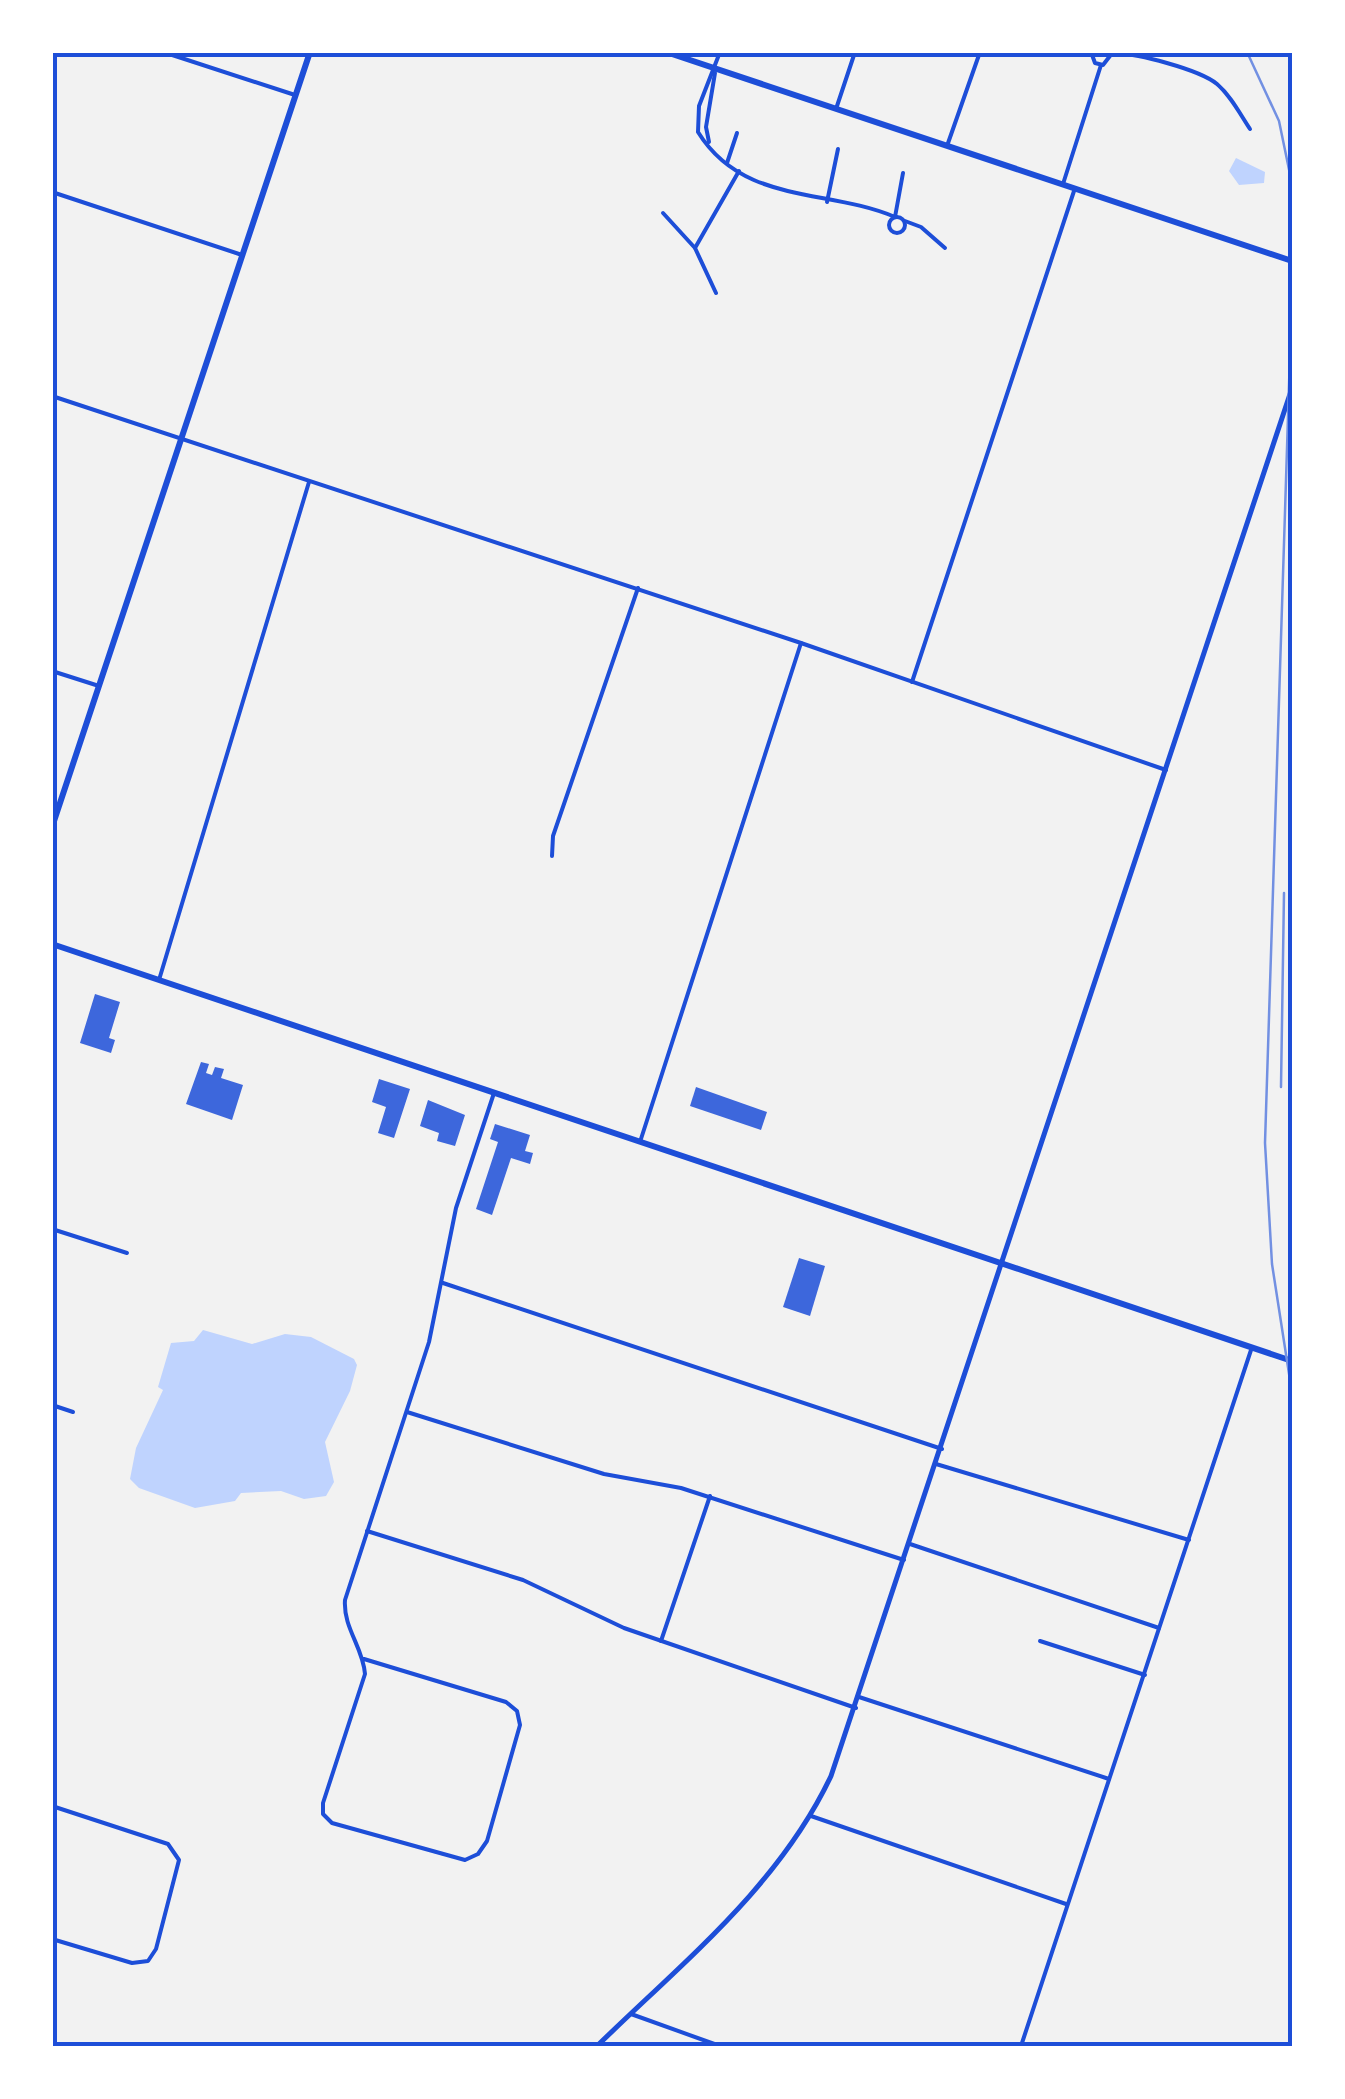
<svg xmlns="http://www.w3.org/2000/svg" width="1345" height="2099" font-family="Montserrat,sans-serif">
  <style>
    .water { fill: #bfd3fe }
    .building { fill: #3d67dc }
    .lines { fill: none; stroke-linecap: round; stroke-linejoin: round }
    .minor { stroke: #1d4ed8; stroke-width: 4 }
    .tertiary { stroke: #1d4ed8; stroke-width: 5 }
    .secondary { stroke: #1d4ed8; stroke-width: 6 }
    .primary { stroke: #1d4ed8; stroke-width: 6 }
    .rail { stroke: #7290e2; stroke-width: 2.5 }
    .neatline { fill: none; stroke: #1d4ed8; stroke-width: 4 }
  </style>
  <rect width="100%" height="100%" fill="#f2f2f2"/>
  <!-- water -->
  <g class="water">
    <polygon points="1236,158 1265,172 1264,183 1239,185 1229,171"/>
    <polygon points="203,1330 252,1344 285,1334 311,1337 354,1359 357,1365 350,1391 325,1442 334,1482 326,1496 304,1499 281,1491 241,1493 235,1501 195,1508 139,1488 130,1479 136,1448 163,1390 158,1387 171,1343 194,1341"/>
  </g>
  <!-- building -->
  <g class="building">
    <polygon points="95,994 120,1002 109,1038 115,1040 111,1053 80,1043"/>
    <polygon points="201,1062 209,1064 206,1073 212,1075 215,1067 224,1069 221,1078 243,1085 232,1120 186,1104"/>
    <polygon points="379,1079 410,1089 394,1138 378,1133 386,1107 372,1102"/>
    <polygon points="696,1087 767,1112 761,1130 690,1106"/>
    <polygon points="428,1100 465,1115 455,1146 437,1141 439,1133 420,1126"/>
    <polygon points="495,1124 530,1135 525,1151 533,1153 530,1164 511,1158 492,1215 476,1209 498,1142 490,1139"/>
    <polygon points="799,1258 825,1266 810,1316 783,1307"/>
  </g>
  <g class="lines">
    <!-- minor -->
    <g class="minor">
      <polyline points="163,52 295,95"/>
      <path d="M720,52L699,106L698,132C743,205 827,188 895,217L903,173"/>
      <polyline points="1091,52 1095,63 1103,65 1113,52"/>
      <path d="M1113,54C1135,52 1200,70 1217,84C1231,96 1240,114 1250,129"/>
      <polyline points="836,109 855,52"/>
      <polyline points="709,142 706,127 715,73"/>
      <polyline points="947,146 980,52"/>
      <polyline points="727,163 737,133"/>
      <polyline points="1063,184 1101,65"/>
      <polyline points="52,192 242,255"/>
      <polyline points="827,202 838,149"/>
      <polyline points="663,213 695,248 739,171"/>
      <circle cx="897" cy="225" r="8"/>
      <polyline points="905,221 921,227 945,248"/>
      <polyline points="695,248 716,293"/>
      <polyline points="52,396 801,643 1166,770"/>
      <polyline points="52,671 99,686"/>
      <polyline points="912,682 1075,188"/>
      <polyline points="552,856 553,836 638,588"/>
      <polyline points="159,980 309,482"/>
      <polyline points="640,1142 801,643"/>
      <polyline points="52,1229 127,1253"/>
      <polyline points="443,1283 942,1449"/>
      <polyline points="52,1405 73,1412"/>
      <polyline points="407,1412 604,1474 681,1488 904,1560"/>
      <polyline points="936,1464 1189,1540"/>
      <polyline points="367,1531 523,1580 624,1628 856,1708"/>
      <polyline points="910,1544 1159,1628"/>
      <polyline points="661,1641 710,1496"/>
      <polyline points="1040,1641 1145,1675"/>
      <path d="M364,1659L506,1702L517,1711L520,1725L487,1841L478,1854L465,1860L332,1823L323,1814V1803L365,1674C363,1647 343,1628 345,1600L429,1342L456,1208L494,1093"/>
      <polyline points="859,1697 1109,1779"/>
      <polyline points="52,1806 168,1844 179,1860 156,1949 148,1961 132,1963 52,1939"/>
      <polyline points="811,1816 1066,1904"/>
      <polyline points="631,2014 720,2046"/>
      <polyline points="1021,2046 1252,1347"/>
    </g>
    <!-- tertiary -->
    <path class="tertiary" d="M597,2046C683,1962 779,1886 831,1776L1292,388"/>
    <!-- secondary -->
    <g class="secondary">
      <polyline points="666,52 1292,261"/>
      <polyline points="52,827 310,52"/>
    </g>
    <!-- primary -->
    <polyline class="primary" points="52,944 1292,1361"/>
    <!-- rail -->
    <g class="rail">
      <polyline points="1247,52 1279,121 1292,184"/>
      <polyline points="1292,291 1265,1143 1272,1264 1292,1393"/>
      <polyline points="1281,1087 1284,893"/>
    </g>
  </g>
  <!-- border -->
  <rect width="1345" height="2099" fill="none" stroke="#ffffff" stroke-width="110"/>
  <rect x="55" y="55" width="1235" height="1989" class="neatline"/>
</svg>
